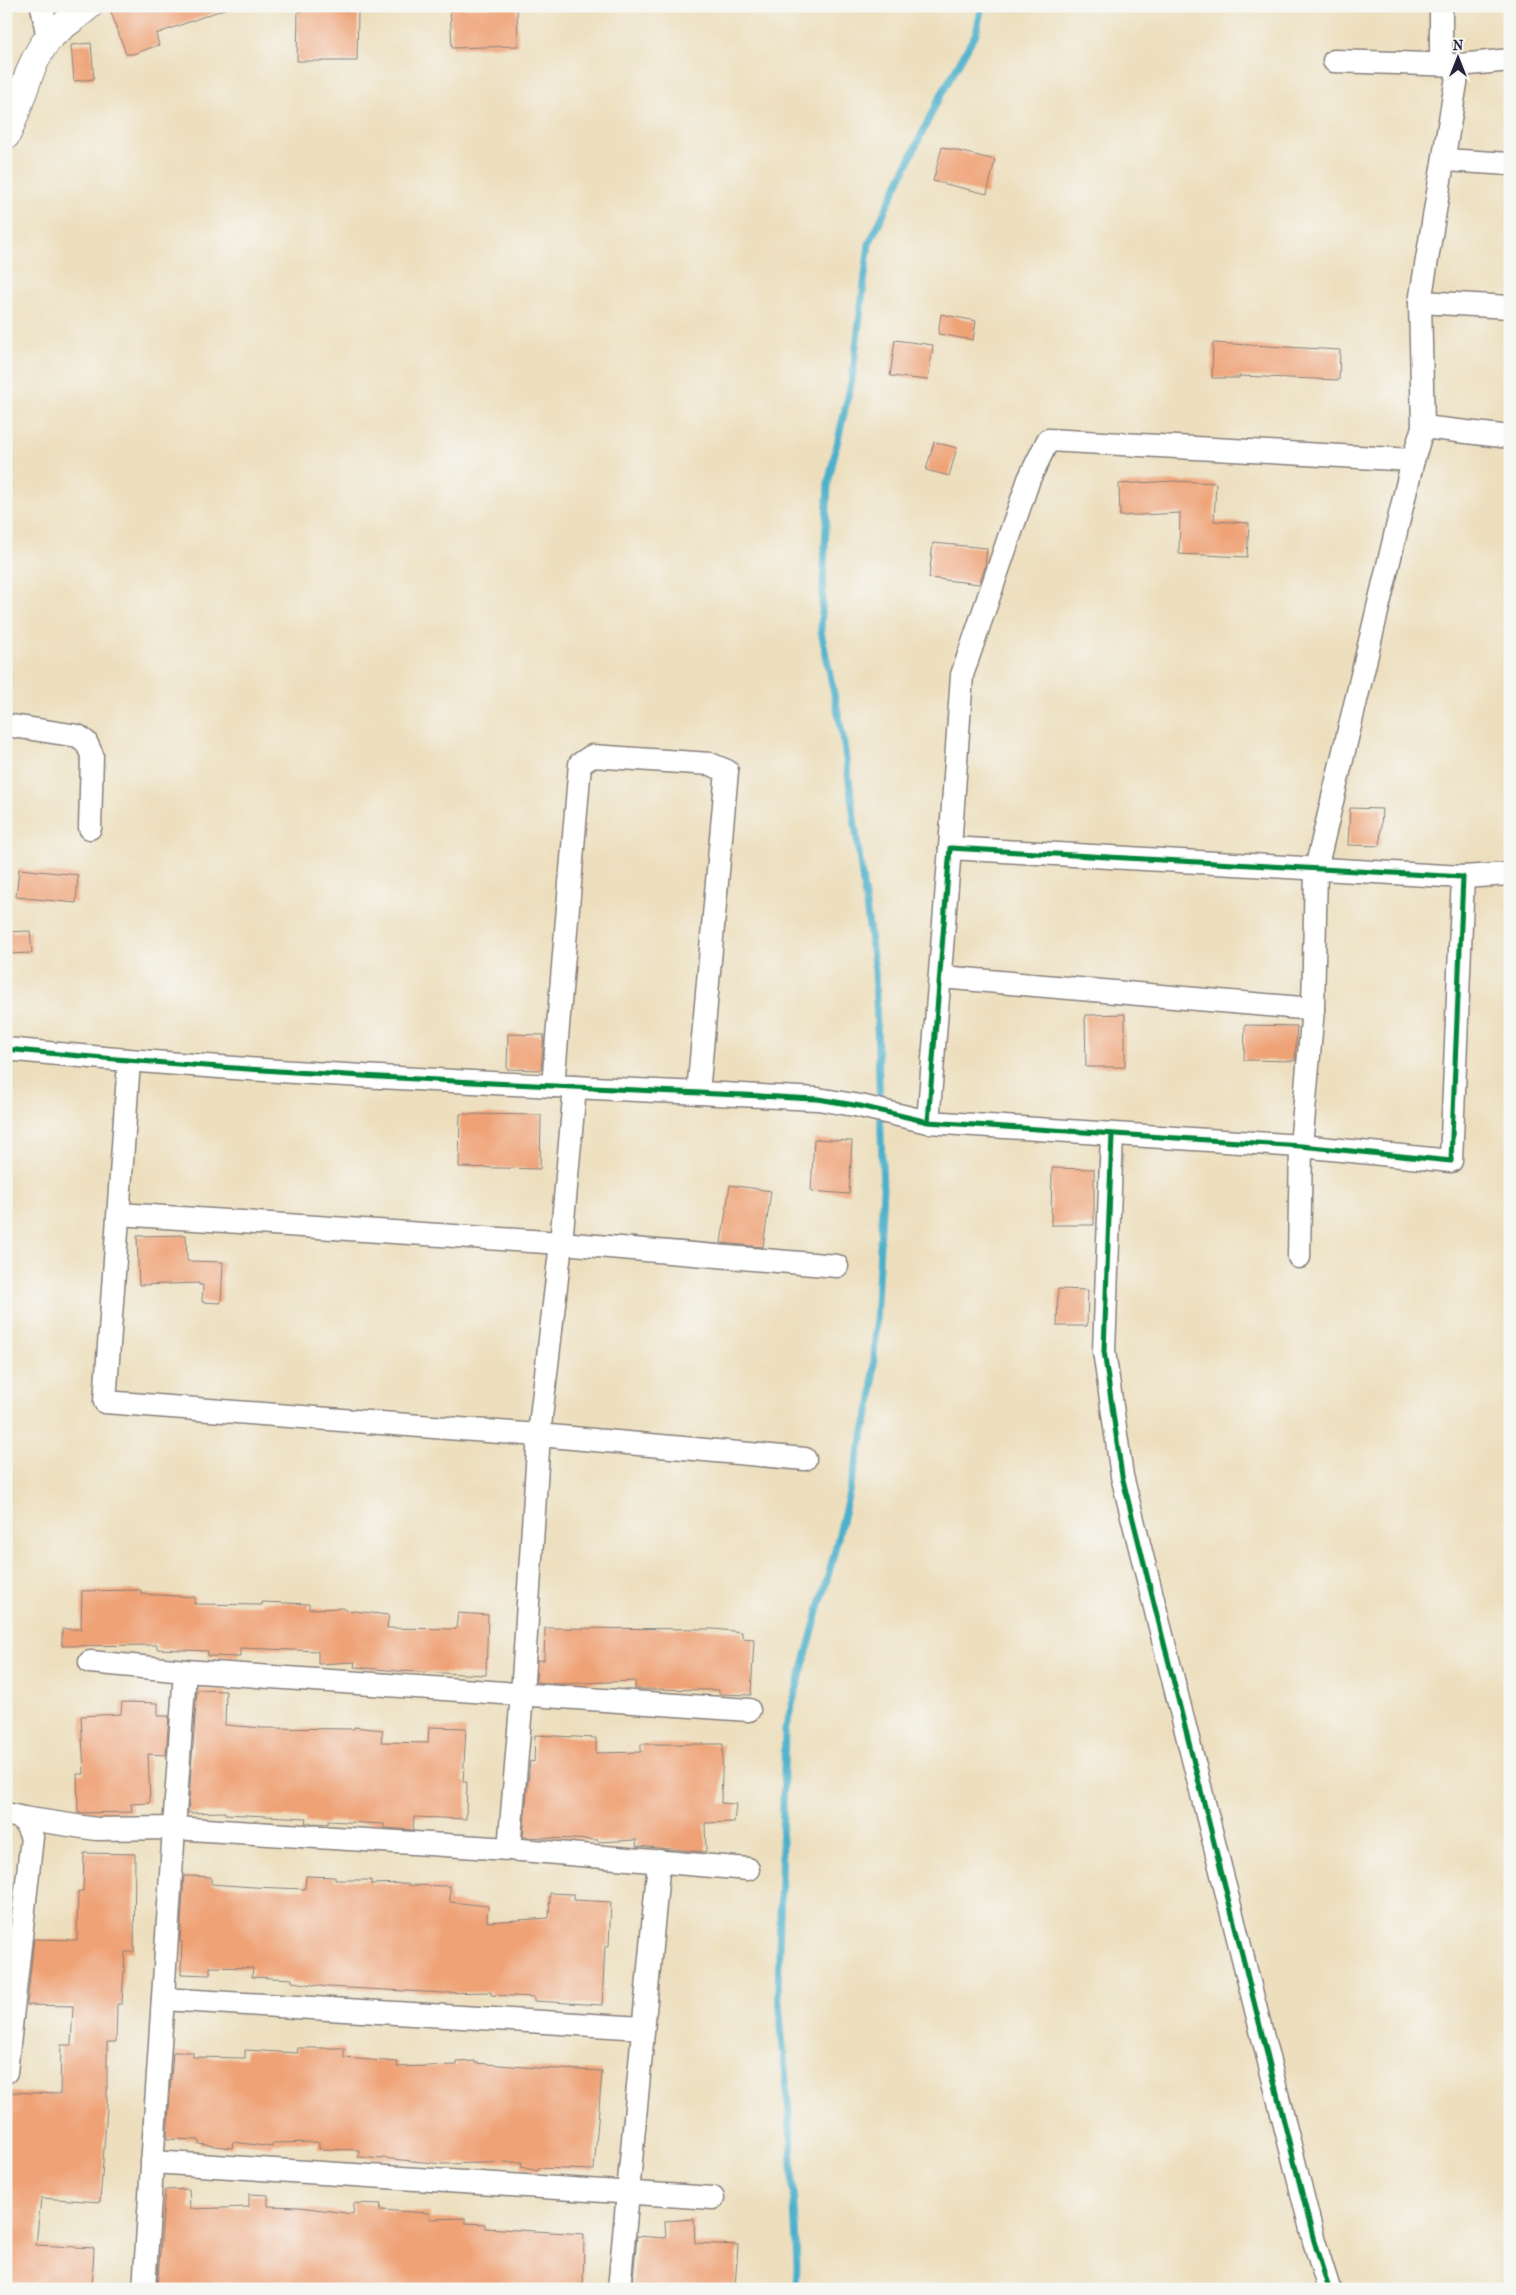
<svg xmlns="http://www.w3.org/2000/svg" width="1516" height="2295" font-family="'IM FELL French Canon',serif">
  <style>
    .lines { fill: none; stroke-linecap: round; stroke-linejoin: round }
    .stream { stroke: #4cb0cb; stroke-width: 7 }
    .building { fill: #efa276 }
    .street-casing { stroke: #88807c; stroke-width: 25 }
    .secondary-casing { stroke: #88807c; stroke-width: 30 }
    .street { stroke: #fff; stroke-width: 22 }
    .secondary { stroke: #fff; stroke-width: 28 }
    .cycleway-casing { stroke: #f6f6f2; stroke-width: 8 }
    .cycleway { stroke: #00873e; stroke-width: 5 }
  </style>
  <rect width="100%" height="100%" fill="#f6f6f2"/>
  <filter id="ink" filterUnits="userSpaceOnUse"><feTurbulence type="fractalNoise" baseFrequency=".02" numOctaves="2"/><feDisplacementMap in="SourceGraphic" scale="10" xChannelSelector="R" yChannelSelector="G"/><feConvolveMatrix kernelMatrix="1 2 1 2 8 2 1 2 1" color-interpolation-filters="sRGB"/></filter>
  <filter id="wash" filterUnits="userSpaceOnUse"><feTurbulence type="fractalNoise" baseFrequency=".0096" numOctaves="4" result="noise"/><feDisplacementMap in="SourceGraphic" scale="20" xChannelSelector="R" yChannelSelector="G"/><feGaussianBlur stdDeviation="1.12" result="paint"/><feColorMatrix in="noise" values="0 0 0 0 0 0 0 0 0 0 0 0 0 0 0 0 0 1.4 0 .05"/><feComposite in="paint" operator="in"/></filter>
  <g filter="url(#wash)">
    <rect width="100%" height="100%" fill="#eddfbe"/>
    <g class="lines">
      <!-- stream -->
      <polyline class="stream" points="796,2289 797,2266 790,2125 778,1992 785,1730 833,1558 872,1399 883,1189 875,971 843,737 821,631 828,483 852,379 869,244 937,102 976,33 982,6"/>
    </g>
    <g id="blocks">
      <!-- building -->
      <g class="building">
        <polygon points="109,6 227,6 227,8 156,34 159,45 133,54 126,54"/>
        <polygon points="517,6 518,46 452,48 450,8"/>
        <polygon points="298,11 358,11 357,61 297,61"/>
        <polygon points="91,43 94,79 74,81 71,45"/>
        <polygon points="942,147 995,160 987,194 933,181"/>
        <polygon points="941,314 976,321 973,340 938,334"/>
        <polygon points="895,340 933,345 928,380 890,376"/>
        <polygon points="1213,343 1340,350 1339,380 1239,376 1239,378 1212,378"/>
        <polygon points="934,442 957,448 949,476 926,470"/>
        <polygon points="1174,481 1216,483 1214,521 1249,523 1247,557 1179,554 1180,513 1120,516 1119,484"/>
        <polygon points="933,543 987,548 985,567 979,584 929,578"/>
        <polygon points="1350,808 1382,809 1380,846 1348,845"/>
        <polygon points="19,869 78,875 76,903 16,897"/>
        <polygon points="30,931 32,953 6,954 6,932"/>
        <polygon points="1125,1014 1125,1067 1086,1067 1085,1015"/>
        <polygon points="1245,1025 1297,1026 1295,1061 1244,1060"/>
        <polygon points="508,1034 544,1035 541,1070 507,1069"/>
        <polygon points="460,1114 541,1115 540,1169 459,1167"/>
        <polygon points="814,1139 852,1141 849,1194 811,1191"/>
        <polygon points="1052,1168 1094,1169 1094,1225 1051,1225"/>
        <polygon points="730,1185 771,1191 763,1247 721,1243"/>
        <polygon points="186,1235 187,1261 223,1262 221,1303 202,1302 203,1285 199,1285 199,1283 139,1285 137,1236"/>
        <polygon points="1058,1289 1088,1290 1087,1326 1057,1326"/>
        <polygon points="141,1590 141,1594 195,1597 194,1604 262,1605 262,1602 309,1604 309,1609 344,1608 345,1610 389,1615 387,1628 456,1629 458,1613 488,1615 486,1675 398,1671 354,1667 355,1662 318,1664 318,1651 240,1648 240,1657 208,1656 208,1651 157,1649 157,1645 62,1646 62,1629 81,1629 82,1591"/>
        <polygon points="545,1628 714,1629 742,1632 742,1638 754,1639 751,1695 719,1694 719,1690 635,1689 635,1681 558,1684 536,1682 537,1660 544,1660"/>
        <polygon points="197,1690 226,1691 225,1725 263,1728 354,1729 354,1727 383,1730 381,1742 428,1743 429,1727 466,1728 463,1782 467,1782 466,1819 414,1817 413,1830 384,1828 384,1824 328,1821 328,1824 310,1823 305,1823 306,1818 225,1814 225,1812 188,1813"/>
        <polygon points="122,1702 158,1703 158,1716 169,1716 166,1755 148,1754 150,1803 131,1804 132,1812 78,1813 77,1774 84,1774 81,1716 121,1714"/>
        <polygon points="535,1735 596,1738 596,1753 641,1752 641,1744 723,1744 721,1803 736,1804 734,1822 705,1823 706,1852 636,1846 637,1840 598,1842 598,1840 523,1837 530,1761 534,1762"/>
        <polygon points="84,1853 135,1854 134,1952 125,1952 122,2004 117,2004 116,2042 107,2042 107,2108 100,2202 41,2198 36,2245 94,2248 92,2289 6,2289 6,2176 9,2092 60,2094 61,2045 71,2045 73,2006 27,2005 34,1939 77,1940 78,1891 83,1891"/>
        <polygon points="184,1876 211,1877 211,1884 254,1887 305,1889 306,1876 335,1877 335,1880 371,1880 371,1884 408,1883 408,1885 450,1886 450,1902 488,1906 487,1922 549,1918 550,1893 574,1894 574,1900 611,1902 609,1946 605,1946 602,2005 534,2001 534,1997 491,1995 491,1992 444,1993 328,1987 292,1982 292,1979 252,1977 253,1968 210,1967 210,1975 181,1974 182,1942 180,1942"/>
        <polygon points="297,2048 344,2048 344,2058 398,2062 397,2067 457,2065 457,2062 475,2061 475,2063 537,2068 602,2071 594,2170 538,2168 538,2171 521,2167 522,2162 443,2164 382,2158 382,2159 358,2157 359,2150 319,2149 319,2142 273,2143 272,2147 233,2142 232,2148 199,2144 199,2140 167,2139 173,2052 193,2052 193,2057 245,2058 245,2050 298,2053"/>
        <polygon points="189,2189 190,2209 249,2207 249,2194 268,2195 268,2206 300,2207 353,2214 354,2203 381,2204 380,2210 429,2213 429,2219 465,2218 465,2223 485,2224 485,2228 584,2234 583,2289 157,2289 165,2190"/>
        <polygon points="694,2219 695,2243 738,2245 735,2287 632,2289 637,2236 666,2238 665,2221"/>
      </g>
    </g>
  </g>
  <g filter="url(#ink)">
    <use href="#blocks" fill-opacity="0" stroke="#88807c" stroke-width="1"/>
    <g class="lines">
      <defs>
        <g id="street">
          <polyline points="42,6 48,39"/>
          <polyline points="1441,6 1441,64"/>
          <polyline points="1334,61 1459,65 1510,60"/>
          <polyline points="1445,160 1510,164"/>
          <polyline points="1420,302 1510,307"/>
          <polyline points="1423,427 1510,437"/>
          <polyline points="6,725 78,736 86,742 92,755 90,828"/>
          <polyline points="950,848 962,675 1029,479 1048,440 1413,460"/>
          <polyline points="1463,877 1510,874"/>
          <polyline points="941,977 1313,1009 1316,869 1413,460 1423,427 1420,302 1459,65"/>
          <path d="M6,1049C276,1076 547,1085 818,1099L860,1106L928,1122L1301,1146L1451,1161L1463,877L950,848L928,1122"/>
          <polyline points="129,1061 105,1402 539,1435 805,1459"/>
          <polyline points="553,1086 580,764 592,756 710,764 727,771 698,1093"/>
          <polyline points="575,1087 561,1243 539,1435 522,1695 509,1849 748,1869"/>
          <polyline points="1112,1134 1104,1351 1122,1476 1314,2241 1329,2289"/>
          <polyline points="119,1214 561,1243 837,1266"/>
          <polyline points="1299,1257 1301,1146 1313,1009"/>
          <polyline points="90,1662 185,1671"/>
          <polyline points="6,1814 23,1818 32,1837 6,2072"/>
          <polyline points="23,1818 96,1829 174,1828 185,1671 749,1710"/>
          <polyline points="163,1999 643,2028"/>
          <polyline points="152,2162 713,2198"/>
          <polyline points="144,2289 174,1828 509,1849"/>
          <polyline points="619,2289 659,1861"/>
        </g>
        <path id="secondary" d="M6,135C20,108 29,60 49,38C60,26 76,17 88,6"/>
      </defs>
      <!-- street casing -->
      <use href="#street" class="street-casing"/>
      <!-- secondary casing -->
      <use href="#secondary" class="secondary-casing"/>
      <!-- street -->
      <use href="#street" class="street"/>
      <!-- secondary -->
      <use href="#secondary" class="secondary"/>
      <defs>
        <g id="cycleway">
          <path d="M6,1049C276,1076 547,1085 818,1099L860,1106L928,1122L1301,1146L1451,1161L1463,877L950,848L928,1122"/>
          <polyline points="1112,1134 1104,1351 1122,1476 1314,2241 1329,2289"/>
        </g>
      </defs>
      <!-- cycleway casing -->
      <use href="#cycleway" class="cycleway-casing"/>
      <!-- cycleway -->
      <use href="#cycleway" class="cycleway"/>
    </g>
  </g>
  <!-- margin -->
  <rect width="1516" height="2295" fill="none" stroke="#f6f6f2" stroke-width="25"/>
  <!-- north arrow -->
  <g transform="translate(1458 58)" stroke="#f6f6f2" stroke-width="4" paint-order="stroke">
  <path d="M0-4L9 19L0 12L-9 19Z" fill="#22223b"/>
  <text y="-8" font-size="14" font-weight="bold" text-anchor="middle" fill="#22223b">N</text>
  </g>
</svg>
